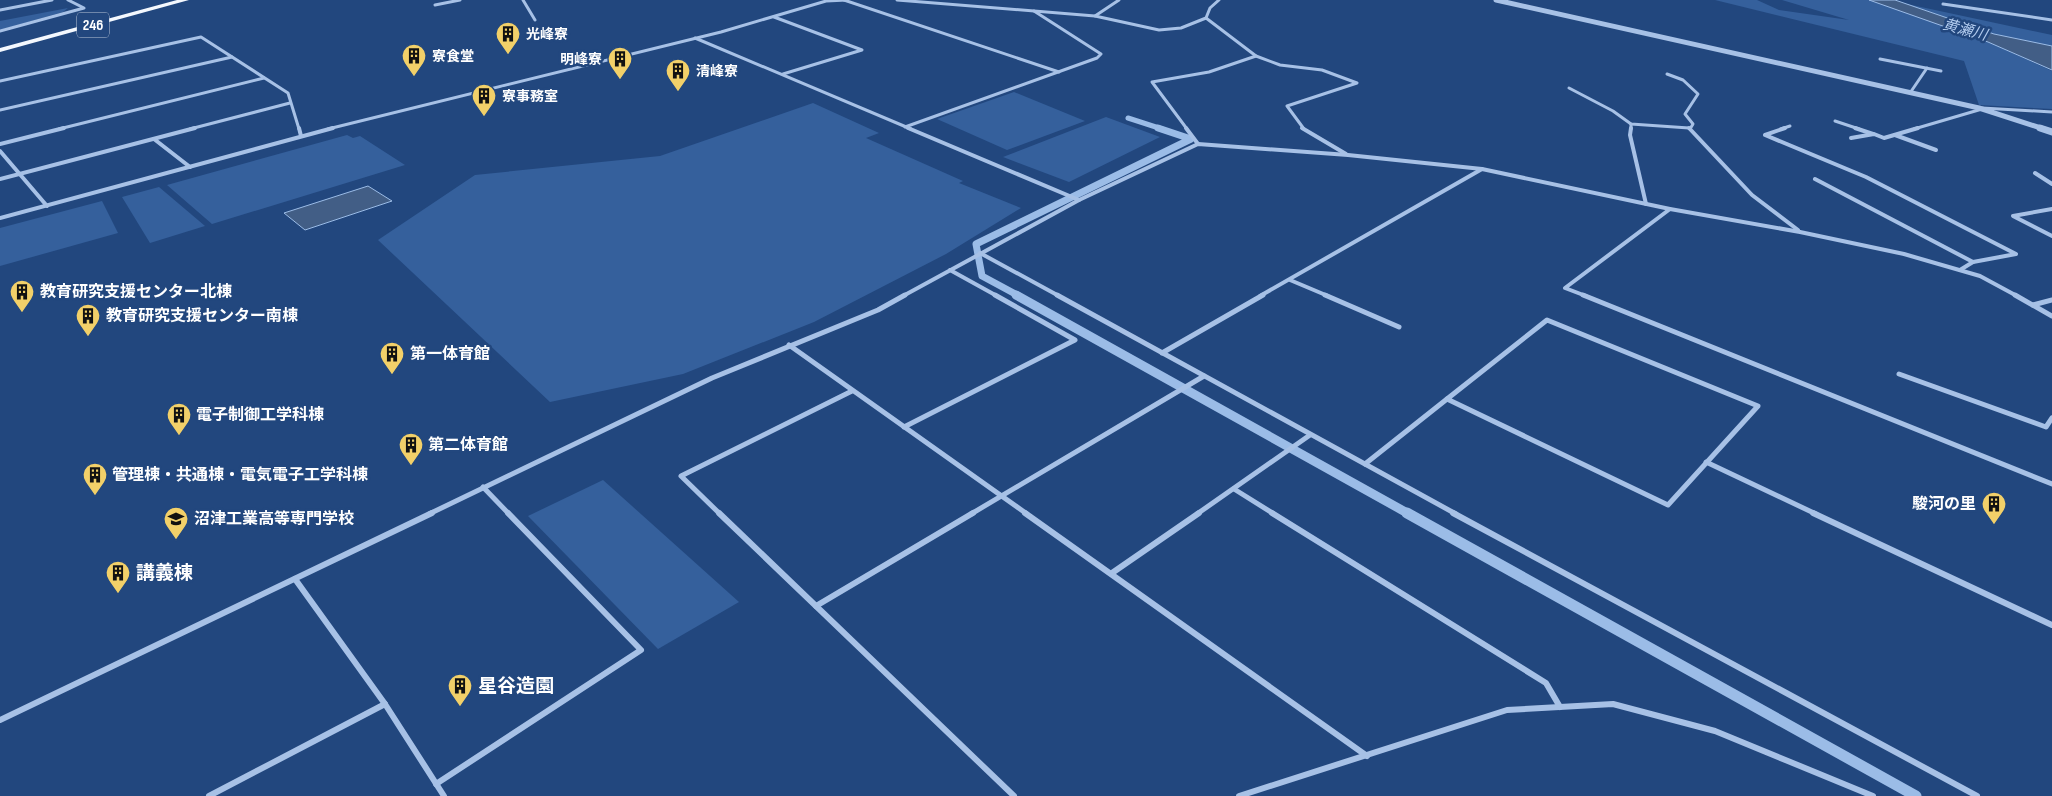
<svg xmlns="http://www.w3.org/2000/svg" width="2052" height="796" font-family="'Sofia Sans Condensed','Noto Sans JP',sans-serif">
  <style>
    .green { fill: #35609c }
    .water { fill: #425e86; stroke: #9bbce7 }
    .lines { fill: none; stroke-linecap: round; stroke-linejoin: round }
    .stream-far3 { stroke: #9bbce7; stroke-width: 5 }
    .stream-far2 { stroke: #9bbce7; stroke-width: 7 }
    .stream-far1 { stroke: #9bbce7; stroke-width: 9 }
    .stream { stroke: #9bbce7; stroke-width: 11 }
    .minor-far3 { stroke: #a7c1e6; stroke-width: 3 }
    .minor-far2 { stroke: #a7c1e6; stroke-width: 4 }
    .minor-far1 { stroke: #a7c1e6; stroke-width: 5 }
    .minor { stroke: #a7c1e6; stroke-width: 6 }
    .tertiary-far1 { stroke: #a7c1e6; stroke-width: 5 }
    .tertiary { stroke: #a7c1e6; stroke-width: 7 }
    .trunk { fill: #f4f8fe; fill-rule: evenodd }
    .labels { text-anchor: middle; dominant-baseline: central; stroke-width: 5; stroke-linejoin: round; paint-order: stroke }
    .far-poi-label { font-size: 14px; font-weight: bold; fill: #fff; stroke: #22477e; text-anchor: start }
    .shield { fill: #22477e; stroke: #bdc8d8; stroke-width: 1 }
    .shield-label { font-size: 15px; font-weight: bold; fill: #fff }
    .far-water-label { font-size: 15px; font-style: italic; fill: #b2cbee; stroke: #22477e }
    .poi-label { font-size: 16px; font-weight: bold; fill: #fff; stroke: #22477e; text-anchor: start }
    .near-poi-label { font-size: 19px; font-weight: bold; fill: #fff; stroke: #22477e; text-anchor: start }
  </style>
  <rect width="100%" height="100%" fill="#22477e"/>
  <!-- green -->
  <g class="green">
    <polygon points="1715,0 1757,0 1779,10 1849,20 1782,0 1874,0 1988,42 2052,71 2052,109 1979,105 1964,61"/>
    <polygon points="1907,4 2052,35 2052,46 1994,34"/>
    <polygon points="68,8 63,12 0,30 0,21"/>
    <polygon points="1014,92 1085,121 1007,150 937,119"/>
    <polygon points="813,103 879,133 866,138 963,181 959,183 1021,208 946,254 814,322 683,374 550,402 378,240 475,175 660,156"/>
    <polygon points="1106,117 1160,137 1069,182 1003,157"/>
    <polygon points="347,135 353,138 360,136 405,165 212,224 167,185"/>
    <polygon points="159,187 205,226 150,243 122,197"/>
    <polygon points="102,201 118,233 0,266 0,228"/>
    <polygon points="603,480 739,602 658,649 528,516"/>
  </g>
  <!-- water -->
  <g class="water">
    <polygon points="1869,0 1895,0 1994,34 2052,46 2052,70 1988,42"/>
    <polygon points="368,186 392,201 305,230 284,213"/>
  </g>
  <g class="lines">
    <!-- stream-far3 -->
    <polyline class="stream-far3" points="1128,118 1162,129"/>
    <!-- stream-far2 -->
    <polyline class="stream-far2" points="1019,296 982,276 976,244 1191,139 1158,128"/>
    <!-- stream-far1 -->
    <polyline class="stream-far1" points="1016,295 1409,514"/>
    <!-- stream -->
    <polyline class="stream" points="1407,513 1916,796"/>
    <!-- minor-far3 -->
    <g class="minor-far3">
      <polyline points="523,0 535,20"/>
      <polyline points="844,0 1059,72"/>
      <polyline points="897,0 1095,16 1159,30 1181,28 1206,18 1210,8 1219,0"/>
      <polyline points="1943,4 2052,20"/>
      <polyline points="435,5 460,0"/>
      <polyline points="0,10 52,0"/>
      <polyline points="1095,16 1119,0"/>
      <polyline points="774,17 862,50 783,74"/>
      <polyline points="1206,18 1256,56 1280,65 1322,70 1357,83 1287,106 1304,129"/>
      <polyline points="0,31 84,8 68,0"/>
      <polyline points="695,38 911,129"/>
      <polyline points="1880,59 1941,71"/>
      <polyline points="1667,74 1683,80 1698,94 1685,114 1693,124 1690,129"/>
      <polyline points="0,81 201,37 288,93 299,129"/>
      <polyline points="1569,88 1613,111 1631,124 1689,128"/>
      <polyline points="1910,93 1927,68"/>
      <polyline points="1982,108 2052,112"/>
      <polyline points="0,110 232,57"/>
      <polyline points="1835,121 1859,129"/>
      <polyline points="905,127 1097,58 1101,54 1034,11"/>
      <polyline points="59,129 264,78"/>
      <polyline points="190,129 290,103"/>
      <polyline points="328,129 721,32 826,1 847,0"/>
      <polyline points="1187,129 1152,82 1209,72 1256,56"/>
      <polyline points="1631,129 1631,124"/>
      <polyline points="1781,129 1790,126"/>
      <polyline points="1914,129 1982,109"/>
    </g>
    <!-- minor-far2 -->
    <g class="minor-far2">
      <polyline points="299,128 301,136"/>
      <polyline points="908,128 1079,200"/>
      <polyline points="1186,128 1198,144"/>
      <polyline points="1302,128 1346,154"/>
      <polyline points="1631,128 1630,135 1646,204"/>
      <polyline points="1689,128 1752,195 1798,230"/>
      <polyline points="1785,128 1765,135 1866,177 2016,254 1973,262"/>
      <polyline points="1855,128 1873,134"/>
      <polyline points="1895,135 1936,150"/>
      <polyline points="1851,138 1874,134 1884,138 1918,128"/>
      <polyline points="154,139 190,167"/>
      <polyline points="0,144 64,128"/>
      <polyline points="0,151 47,206"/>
      <polyline points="2035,173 2052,184"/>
      <polyline points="0,179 195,128"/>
      <polyline points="1815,179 1973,262 1960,270"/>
      <polyline points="2052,209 2013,216 2052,236"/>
      <polyline points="0,218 333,128"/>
      <polyline points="980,253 1059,296"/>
      <polyline points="950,270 997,296"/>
      <polyline points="1290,280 1328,296"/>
      <polyline points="903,296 1079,200 1198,144 1348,155 1482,169 1670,209 1800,232 1904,254 1980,276 2017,296"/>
      <polyline points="1260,296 1482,169"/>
      <polyline points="1586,296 1565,288 1670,209"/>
    </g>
    <!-- minor-far1 -->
    <g class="minor-far1">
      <polyline points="1057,295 1456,514"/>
      <polyline points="1325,295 1399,327"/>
      <polyline points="1583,295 2052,484"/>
      <polyline points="2015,295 2052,316"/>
      <polyline points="2033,305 2052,300"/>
      <polygon points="1547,320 1758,406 1668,505 1447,399"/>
      <polyline points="789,345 1027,514"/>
      <polyline points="1162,353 1263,295"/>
      <polyline points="1899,374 2046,427 2052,418"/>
      <polyline points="904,427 1075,340 995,295"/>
      <polyline points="1706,462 1816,514"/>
      <polyline points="1365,464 1447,399"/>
      <polyline points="483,487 509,514"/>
      <polyline points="1234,489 1274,514"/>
      <polyline points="429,514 712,378 878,310 905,295"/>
      <polyline points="720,514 681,476 852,391"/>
      <polyline points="971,514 1204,376"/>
      <polyline points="1197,514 1310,435"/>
    </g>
    <!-- minor -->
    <g class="minor">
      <polyline points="719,513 1014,796"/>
      <polyline points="1025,513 1367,756"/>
      <polyline points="1272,513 1546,683 1560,707"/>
      <polyline points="1453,513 1977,796"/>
      <polyline points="1813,513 2052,625"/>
      <polyline points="1112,573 1199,513"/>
      <polyline points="295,579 385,704 444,796"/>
      <polyline points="816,606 973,513"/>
      <polyline points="0,720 432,513"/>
      <polyline points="436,784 641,650 508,513"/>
      <polyline points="209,796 385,704"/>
      <polyline points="1239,796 1507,710 1613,704 1715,731 1873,796"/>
    </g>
    <!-- tertiary-far1 -->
    <polyline class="tertiary-far1" points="1496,0 1979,108 2044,129"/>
    <!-- tertiary -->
    <polyline class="tertiary" points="2040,128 2052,132"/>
    <!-- trunk -->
    <polygon class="trunk" points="177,0 189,0 0,52 0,48"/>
  </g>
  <!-- icons -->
  <defs>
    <symbol id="building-pin" viewBox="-11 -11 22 30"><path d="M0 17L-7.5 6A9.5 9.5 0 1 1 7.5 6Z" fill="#f2d069" stroke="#22477e"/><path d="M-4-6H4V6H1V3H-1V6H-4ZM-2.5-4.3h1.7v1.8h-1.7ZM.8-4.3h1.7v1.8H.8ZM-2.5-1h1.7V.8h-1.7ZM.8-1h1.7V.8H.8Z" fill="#111"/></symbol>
    <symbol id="school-pin" viewBox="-11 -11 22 30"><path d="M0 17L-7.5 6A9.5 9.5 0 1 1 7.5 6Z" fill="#f2d069" stroke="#22477e"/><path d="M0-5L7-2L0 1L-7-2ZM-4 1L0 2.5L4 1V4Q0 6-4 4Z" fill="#111"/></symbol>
  </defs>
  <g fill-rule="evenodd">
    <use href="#building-pin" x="494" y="20" width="28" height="38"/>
    <use href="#building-pin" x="400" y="42" width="28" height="38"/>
    <use href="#building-pin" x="606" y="45" width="28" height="38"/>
    <use href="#building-pin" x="664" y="57" width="28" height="38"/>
    <use href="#building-pin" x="470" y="82" width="28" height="38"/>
    <use href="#building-pin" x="8" y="278" width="28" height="38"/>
    <use href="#building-pin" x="74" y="302" width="28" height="38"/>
    <use href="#building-pin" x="378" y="340" width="28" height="38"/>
    <use href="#building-pin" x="165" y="401" width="28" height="38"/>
    <use href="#building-pin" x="397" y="431" width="28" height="38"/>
    <use href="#building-pin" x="81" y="461" width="28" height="38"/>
    <use href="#building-pin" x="1980" y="490" width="28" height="38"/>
    <use href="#school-pin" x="162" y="505" width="28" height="38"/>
    <use href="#building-pin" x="104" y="559" width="28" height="38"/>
    <use href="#building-pin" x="446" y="672" width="28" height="38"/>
  </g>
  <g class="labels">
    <!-- far-poi labels -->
    <g class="far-poi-label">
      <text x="526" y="34">光峰寮</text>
      <text x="432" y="56">寮食堂</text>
      <text x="602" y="59" text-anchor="end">明峰寮</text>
      <text x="696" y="71">清峰寮</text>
      <text x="502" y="96">寮事務室</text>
    </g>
    <!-- shield labels -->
    <rect class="shield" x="77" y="12.5" width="32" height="25" rx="4"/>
    <g class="shield-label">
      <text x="93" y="25">246</text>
    </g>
    <!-- far-water labels -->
    <g class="far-water-label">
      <text transform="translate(1965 30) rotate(15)">黄瀬川</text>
    </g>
    <!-- poi labels -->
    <g class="poi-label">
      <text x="40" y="292">教育研究支援センター北棟</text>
      <text x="106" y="316">教育研究支援センター南棟</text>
      <text x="410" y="354">第一体育館</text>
      <text x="196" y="415">電子制御工学科棟</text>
      <text x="428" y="445">第二体育館</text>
      <text x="112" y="475">管理棟・共通棟・電気電子工学科棟</text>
      <text x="1976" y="504" text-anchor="end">駿河の里</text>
      <text x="194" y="519">沼津工業高等専門学校</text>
    </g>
    <!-- near-poi labels -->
    <g class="near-poi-label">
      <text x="136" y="573">講義棟</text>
      <text x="478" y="686">星谷造園</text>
    </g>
  </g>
</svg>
